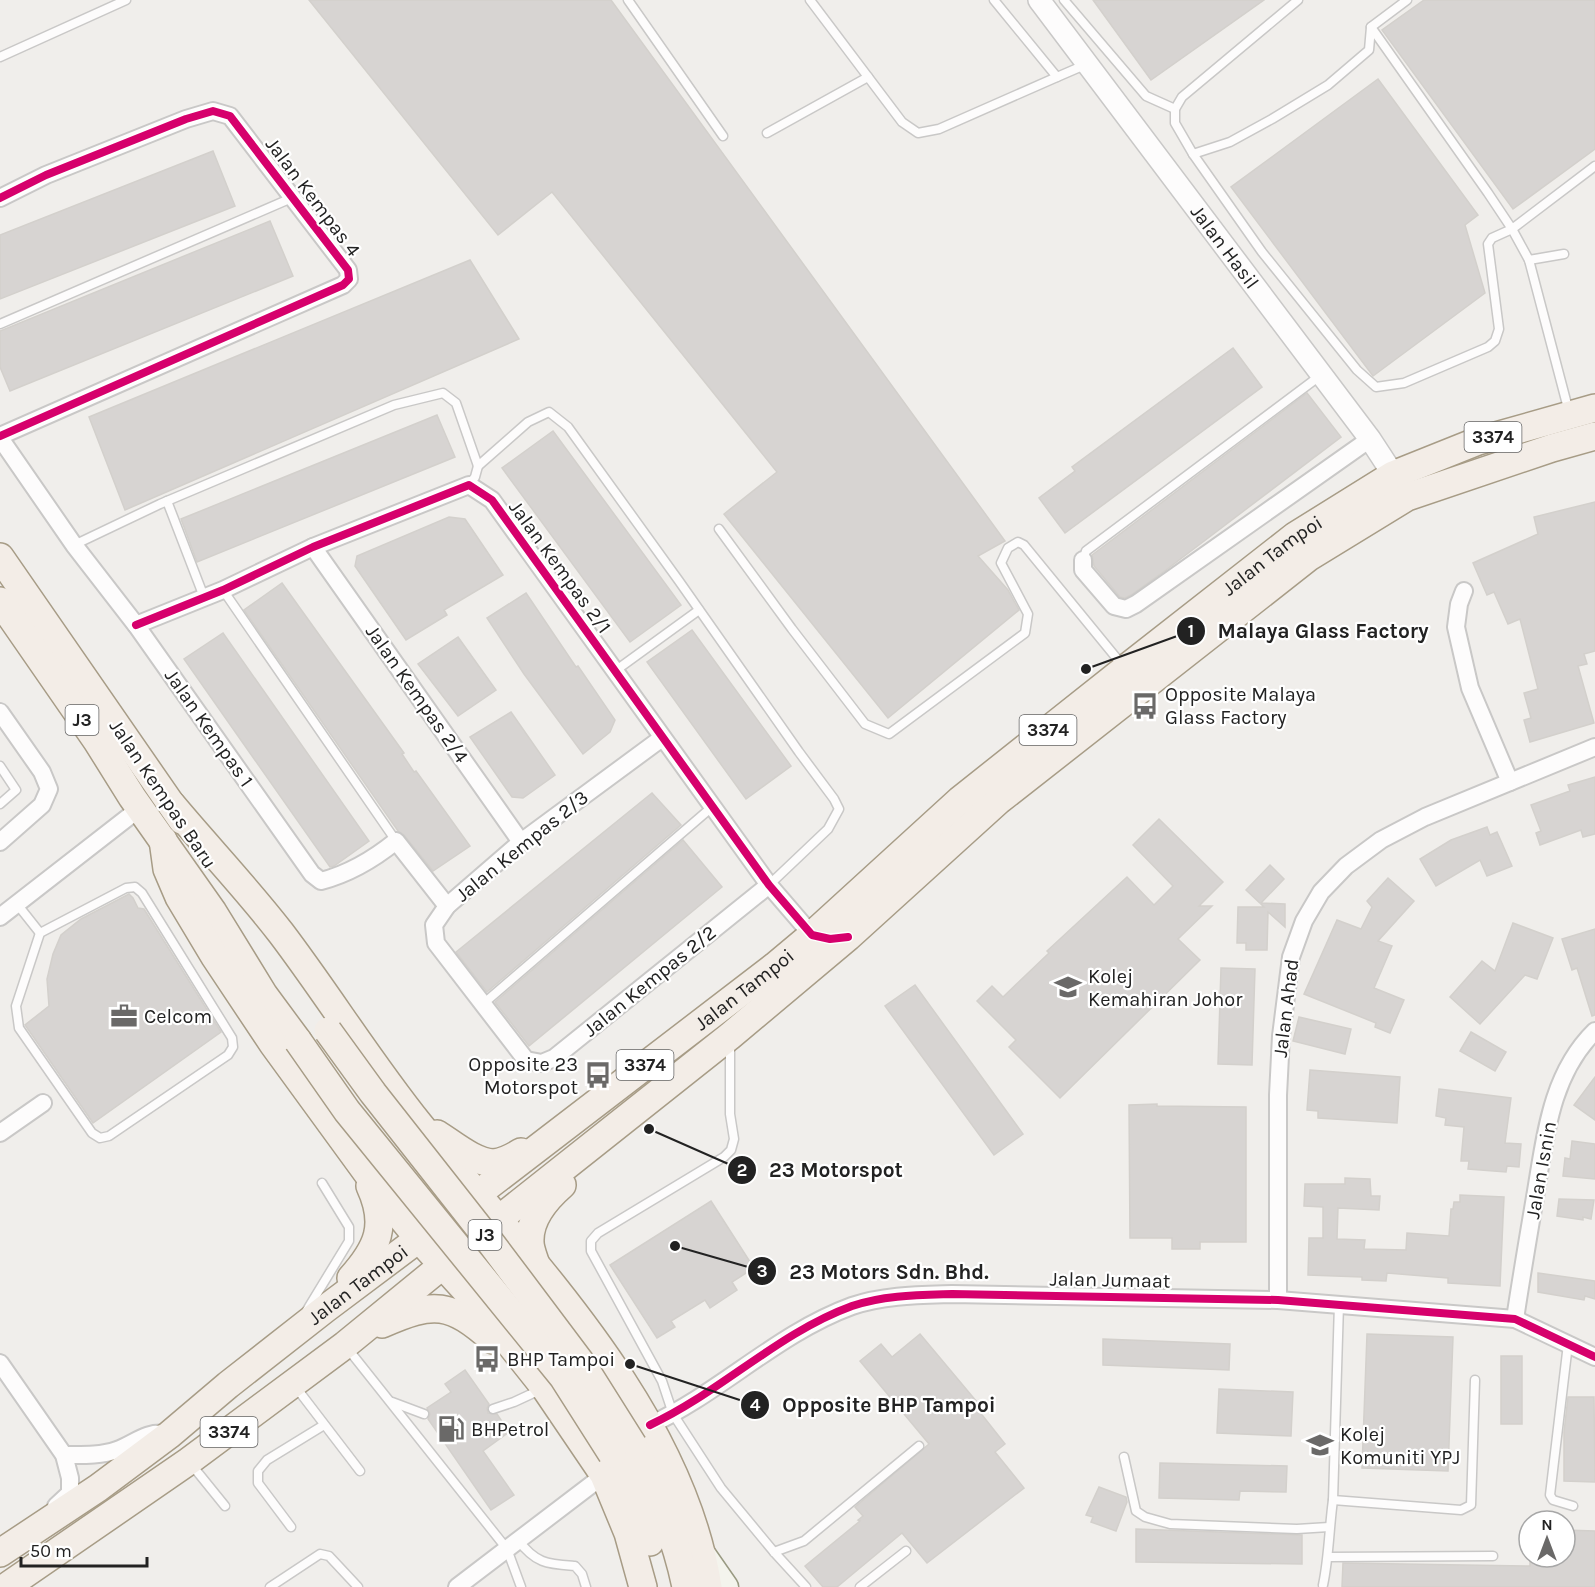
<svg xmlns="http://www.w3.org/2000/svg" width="1595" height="1587" font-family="Karla,sans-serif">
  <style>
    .building { fill: #d7d4d2; stroke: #d3d0cc; stroke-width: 1.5 }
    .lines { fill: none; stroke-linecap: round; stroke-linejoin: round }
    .service-casing { stroke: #c9c8c7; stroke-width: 11 }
    .minor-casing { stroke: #c9c8c7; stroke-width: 20 }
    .tertiary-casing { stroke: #c9c8c7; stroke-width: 24 }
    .secondary-casing { stroke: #999a82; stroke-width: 27 }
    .primary-casing { stroke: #a79c86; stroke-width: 30 }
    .service { stroke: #fdfcfc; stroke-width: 8 }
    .minor { stroke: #fdfcfc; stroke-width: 16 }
    .tertiary { stroke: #fdfcfc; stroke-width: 21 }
    .secondary { stroke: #f4f4ed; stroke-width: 24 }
    .primary { stroke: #f3ede7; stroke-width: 27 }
    .primary-bridge-casing { stroke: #a79c86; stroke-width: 30; stroke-linecap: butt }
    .primary-bridge { stroke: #f3ede7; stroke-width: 27 }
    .cycleway-casing { stroke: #fff; stroke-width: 11 }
    .cycleway { stroke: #d6006c; stroke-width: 8 }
    .labels { text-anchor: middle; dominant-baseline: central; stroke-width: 4.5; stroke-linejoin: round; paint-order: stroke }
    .shield { fill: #fff; stroke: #646464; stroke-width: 1.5 }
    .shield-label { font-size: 18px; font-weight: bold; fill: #222 }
    .street-label { font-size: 20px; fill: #222; stroke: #fff }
    .poi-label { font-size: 20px; fill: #222; stroke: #fff; text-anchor: start }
    .leader { fill: none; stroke: #222; stroke-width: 2 }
    .callout-dot { fill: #222; stroke: #fff; stroke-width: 2 }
    .mark-label { font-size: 18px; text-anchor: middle; font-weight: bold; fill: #fff }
    .callout-label { font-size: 21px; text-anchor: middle; font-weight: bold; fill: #222; stroke: #fff; stroke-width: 4.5; stroke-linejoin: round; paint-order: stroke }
  </style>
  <rect width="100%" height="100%" fill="#f0eeeb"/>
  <!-- building -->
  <g class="building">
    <polygon points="309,0 611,0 1005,541 978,556 1008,590 1019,610 888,718 724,514 777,472 552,192 498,235"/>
    <polygon points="1093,0 1264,0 1151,80"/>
    <polygon points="1424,0 1595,0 1595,149 1513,209 1382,30"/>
    <polygon points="1378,79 1478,215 1465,225 1485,293 1373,376 1231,187"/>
    <polygon points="213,151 235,206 0,299 0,235"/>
    <polygon points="270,221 293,276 10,391 0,367 0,331"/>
    <polygon points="470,260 519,339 125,510 89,417"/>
    <polygon points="1233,348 1262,387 1065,533 1039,498 1075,471 1072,467"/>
    <polygon points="1307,393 1341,437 1166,570 1131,595 1125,598 1120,597 1094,566 1092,555"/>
    <polygon points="437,415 455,457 197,562 181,519"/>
    <polygon points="553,431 681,605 630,642 502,468"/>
    <polygon points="1595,502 1595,651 1584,654 1587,664 1578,666 1594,723 1530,742 1524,720 1531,718 1524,693 1538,689 1520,619 1508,624 1494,592 1487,595 1473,563 1538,534 1534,517"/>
    <polygon points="449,517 465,519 503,575 444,610 447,615 406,640 355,566 357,556"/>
    <polygon points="282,583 404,753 402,754 414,772 416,771 470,846 433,871 404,835 398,831 244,610"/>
    <polygon points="526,593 576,667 578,666 615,720 610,732 583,754 524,674 487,618"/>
    <polygon points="692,630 791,766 746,799 647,662"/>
    <polygon points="223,633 369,841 334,866 330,867 184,659"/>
    <polygon points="458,637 496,690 458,716 418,664"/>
    <polygon points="511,712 555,775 523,798 512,797 470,737"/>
    <polygon points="1595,777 1595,834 1583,837 1581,830 1540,845 1536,833 1541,831 1531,805 1570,791 1568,785"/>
    <polygon points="652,793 681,825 487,992 456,952"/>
    <polygon points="1159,819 1223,882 1199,906 1212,906 1178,939 1200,960 1060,1098 1009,1047 1016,1040 977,1001 992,986 1003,997 1049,953 1047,951 1127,877 1154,905 1173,886 1133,845"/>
    <polygon points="1487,827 1490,835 1497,832 1512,866 1487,876 1480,860 1436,886 1420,859 1451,840"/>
    <polygon points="683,840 722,887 529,1046 495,1002"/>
    <polygon points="1270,865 1284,879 1261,903 1285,904 1285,927 1268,912 1267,950 1246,950 1246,943 1237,943 1238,907 1264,907 1246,890"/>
    <polygon points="1388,878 1414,901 1378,941 1392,946 1374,988 1404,1000 1390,1033 1375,1027 1376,1023 1304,994 1337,920 1361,929 1372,907 1367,901"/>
    <polygon points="129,894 133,898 138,908 144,909 221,1032 93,1123 25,1025 49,1006 47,979 53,954 61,935 81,919"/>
    <polygon points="1513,923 1553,938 1537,979 1525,975 1480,1024 1450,997 1482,961 1495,971"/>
    <polygon points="1595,929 1595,1015 1592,1016 1577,968 1572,970 1562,939"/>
    <polygon points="1221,968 1255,969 1252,1065 1218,1064"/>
    <polygon points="915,985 1023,1134 994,1155 885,1006"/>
    <polygon points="1299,1017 1351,1029 1345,1054 1293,1041"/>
    <polygon points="1471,1032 1506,1052 1495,1071 1460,1051"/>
    <polygon points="1310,1070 1400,1077 1397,1123 1318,1118 1318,1111 1307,1110"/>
    <polygon points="1595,1077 1595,1120 1574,1105"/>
    <polygon points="1439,1089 1511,1098 1505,1143 1521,1144 1519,1167 1507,1166 1506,1172 1468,1169 1469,1161 1461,1161 1464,1127 1445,1125 1446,1118 1436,1116"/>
    <polygon points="1157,1104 1157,1106 1246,1107 1246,1242 1200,1242 1200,1249 1172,1249 1172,1238 1130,1238 1129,1105"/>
    <polygon points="1572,1141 1595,1144 1595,1179 1563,1176 1565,1158 1570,1159"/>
    <polygon points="1345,1178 1370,1179 1371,1196 1380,1196 1379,1210 1338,1208 1337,1239 1365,1240 1364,1249 1406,1250 1407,1233 1449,1236 1451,1209 1453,1209 1454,1202 1460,1202 1460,1195 1504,1197 1500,1286 1448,1283 1448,1278 1387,1273 1386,1281 1362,1280 1362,1277 1308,1275 1309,1238 1323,1238 1323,1207 1304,1206 1305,1184 1345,1184"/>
    <polygon points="1559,1199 1594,1200 1591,1219 1583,1217 1583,1220 1557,1216"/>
    <polygon points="711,1201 754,1268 732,1282 737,1290 710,1308 705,1300 671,1321 675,1327 657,1338 610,1265"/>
    <polygon points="1538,1273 1595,1281 1595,1299 1585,1296 1584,1300 1538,1292"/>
    <polygon points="920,1334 982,1408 979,1411 1005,1444 995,1452 1024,1488 927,1563 902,1533 837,1587 823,1587 805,1566 860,1521 858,1520 863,1516 855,1507 929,1444 860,1361 881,1344 892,1357"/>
    <polygon points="1367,1334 1453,1337 1448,1471 1362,1468"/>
    <polygon points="1103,1339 1230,1344 1229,1370 1103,1365"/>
    <rect x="1501" y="1356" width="21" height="68"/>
    <polygon points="465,1370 489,1404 487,1408 488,1413 497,1414 509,1432 483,1451 514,1495 491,1510 428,1419 430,1414 427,1408 451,1392 445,1384"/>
    <polygon points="1219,1389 1293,1392 1291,1436 1217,1433"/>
    <polygon points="1568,1397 1594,1397 1595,1482 1564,1481 1564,1432"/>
    <polygon points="1160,1463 1287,1466 1286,1492 1240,1491 1239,1500 1159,1498"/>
    <polygon points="1099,1487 1126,1497 1127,1502 1116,1531 1091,1522 1093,1517 1086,1515"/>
    <polygon points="1136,1529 1302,1535 1302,1564 1136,1562"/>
    <polygon points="1565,1530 1595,1531 1595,1587 1342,1587 1343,1563 1530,1566 1530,1557 1565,1557"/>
  </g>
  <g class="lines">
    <defs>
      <g id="service">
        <polyline points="628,0 723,136"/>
        <polyline points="810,0 902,122 918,133 939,129 1057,77 994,0"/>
        <polyline points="1064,0 1146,96 1175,109"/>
        <polyline points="1298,0 1182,97 1175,109 1175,123 1193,154 1262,252 1357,370 1376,387 1404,383 1488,347 1495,341 1499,329 1488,244 1492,238 1512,229 1595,166"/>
        <polyline points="1371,27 1488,193 1512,229 1529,260 1569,412"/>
        <polyline points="0,57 126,0"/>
        <polyline points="1057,77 1087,64"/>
        <polyline points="767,133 868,77"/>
        <polyline points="1193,154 1230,142 1272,119 1328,85 1369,50 1371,27 1407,0"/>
        <polyline points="1529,260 1564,254"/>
        <polyline points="0,324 294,197"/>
        <polyline points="478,466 528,422 549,412 568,427 679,581 799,752 834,799 839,809 828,829 769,885"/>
        <polyline points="167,501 204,597"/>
        <polyline points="719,529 792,629 865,724 889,734 1025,633 1028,614 1001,563 1008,548 1018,542 1024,545 1123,666"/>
        <polyline points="74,545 160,504 394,405 443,393 456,403 478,466 475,477 469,485"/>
        <polyline points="1083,560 1086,551 1321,375"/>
        <polyline points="223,590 396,841"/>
        <polyline points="615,671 699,610"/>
        <polyline points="0,766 16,790 0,804"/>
        <polygon points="135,887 142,893 232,1038 233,1047 228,1055 109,1136 100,1138 92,1133 19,1028 16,1006 40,933 126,888"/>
        <polyline points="17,904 40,933"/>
        <polyline points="483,1004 712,807"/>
        <polyline points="730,1042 730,1114 734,1139 731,1150 724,1157 598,1233 591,1241 591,1251 662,1381 673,1414 721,1488 774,1552 806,1587"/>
        <polyline points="307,1310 349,1241 349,1227 322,1183"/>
        <polyline points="1568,1344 1550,1495 1553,1500 1573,1506"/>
        <polyline points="348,1349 507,1549 521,1587"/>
        <polyline points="295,1386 360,1471"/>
        <polyline points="392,1402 424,1414"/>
        <polyline points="493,1409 514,1402 542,1389"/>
        <polyline points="1124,1457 1136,1511 1145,1517 1170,1524 1297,1529 1329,1527"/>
        <polyline points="191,1464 225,1506"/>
        <polyline points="1333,1500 1461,1510 1471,1505 1475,1380"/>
        <polyline points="291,1527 258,1483 258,1471 267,1460 324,1425"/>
        <path d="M518,1540C536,1564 548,1564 575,1566L582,1574L586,1587"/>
        <polyline points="774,1552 804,1541 919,1446"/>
        <polyline points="1329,1557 1493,1556"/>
        <path d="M1323,1585C1329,1557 1329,1529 1333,1500L1339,1304"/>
        <polyline points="270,1587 320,1554 329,1556 358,1587"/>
        <polyline points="860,1587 906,1551"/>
      </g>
      <g id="minor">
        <polyline points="0,198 46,175 186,119 213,111 230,116 348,270 349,279 343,285 0,436"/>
        <path d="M0,438L74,545L136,625L312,874L321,881C348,874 375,858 396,841L447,906"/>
        <polyline points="313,547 521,842"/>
        <polyline points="1083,560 1083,570 1114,606 1126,609 1136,604 1370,439"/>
        <polyline points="1464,591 1459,604 1456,627 1470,688 1510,782"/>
        <polyline points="136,625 223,590 313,547 469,485 492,500 769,885 812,935 820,937"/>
        <polyline points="0,712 42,772 49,789 42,805 0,842"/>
        <polyline points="662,738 521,842 447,906 434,925 436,943 526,1060 542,1063 554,1058 769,885"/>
        <polyline points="0,917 140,808"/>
        <polyline points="0,1133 43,1103"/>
        <polyline points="1278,1300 1278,1095 1281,1036 1291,957 1304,921 1321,892 1346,866 1381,840 1425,817 1595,747"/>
        <path d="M1515,1319C1521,1279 1528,1238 1535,1197C1545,1139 1550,1075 1595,1031"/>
        <polyline points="0,1363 64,1455 70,1478 70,1493 56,1506"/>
        <path d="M650,1425C721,1392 778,1333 852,1306C884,1295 920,1295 952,1294L1278,1300L1515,1319L1595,1357"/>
        <path d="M64,1455C81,1455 100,1456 117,1450C134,1444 146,1431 166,1434"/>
        <polyline points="457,1587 604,1475"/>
      </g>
      <g id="tertiary">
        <path id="s1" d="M1039,0L1370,439L1402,488"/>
      </g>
      <polyline id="secondary" points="701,1551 726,1587"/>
      <g id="primary">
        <polyline points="0,557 182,820"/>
        <polyline points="0,601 97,741 132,797 213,912 264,995 298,1041"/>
        <path d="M172,805C208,848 247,889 281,933C328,995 370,1063 419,1124C528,1260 680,1408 708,1587"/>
        <polyline points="163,840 167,869 179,897 215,957 273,1044 386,1199 419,1239 479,1305 545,1388 604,1475 628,1533 643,1587"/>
        <path d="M437,1134C453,1144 475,1163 494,1163C504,1162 513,1157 521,1152"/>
        <path d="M536,1265C534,1258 530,1249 530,1242C529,1219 546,1199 562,1185"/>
        <path d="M351,1278C378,1248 388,1225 370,1186"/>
        <path d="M382,1324C434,1301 450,1302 493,1340"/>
        <path d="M633,1445C656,1490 676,1537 686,1587"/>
        <polyline points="616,1462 636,1500 650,1542"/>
        <path id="s2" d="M0,1553L98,1488L169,1435L228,1385L325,1309L449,1216L775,966L812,935L960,800L1125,669L1295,536L1393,475L1478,441L1595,408"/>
        <polyline points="6,1587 189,1461 345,1345 498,1220 730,1036 848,937 998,801 1309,557 1407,497 1552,448 1595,436"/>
      </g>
    </defs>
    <!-- service casing -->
    <use href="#service" class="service-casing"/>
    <!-- minor casing -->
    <use href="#minor" class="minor-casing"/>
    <!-- tertiary casing -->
    <use href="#tertiary" class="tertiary-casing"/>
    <!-- secondary casing -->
    <use href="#secondary" class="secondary-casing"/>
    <!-- primary casing -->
    <use href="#primary" class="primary-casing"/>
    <!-- service -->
    <use href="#service" class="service"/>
    <!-- minor -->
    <use href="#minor" class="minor"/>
    <!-- tertiary -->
    <use href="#tertiary" class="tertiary"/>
    <!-- secondary -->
    <use href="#secondary" class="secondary"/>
    <!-- primary -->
    <use href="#primary" class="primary"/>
    <defs>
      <g id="primary-bridge">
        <polyline points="328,1031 373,1093 491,1243 582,1364 633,1445"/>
        <polyline points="298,1041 347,1111 563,1377 612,1454"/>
      </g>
    </defs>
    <!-- primary-bridge casing -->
    <use href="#primary-bridge" class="primary-bridge-casing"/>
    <!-- primary-bridge -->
    <use href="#primary-bridge" class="primary-bridge"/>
    <defs>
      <g id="cycleway">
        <polyline points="0,198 46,175 186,119 213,111 230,116 348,270 349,279 343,285 0,436"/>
        <polyline points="136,625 223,590 313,547 469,485 492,500 769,885 812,935 830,939 848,937"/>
        <path d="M650,1425C721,1392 778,1333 852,1306C884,1295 920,1295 952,1294L1278,1300L1515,1319L1595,1357"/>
      </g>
    </defs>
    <!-- cycleway casing -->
    <use href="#cycleway" class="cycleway-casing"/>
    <!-- cycleway -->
    <use href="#cycleway" class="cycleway"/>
  </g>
  <!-- icons -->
  <defs>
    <symbol id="bus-bare" viewBox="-9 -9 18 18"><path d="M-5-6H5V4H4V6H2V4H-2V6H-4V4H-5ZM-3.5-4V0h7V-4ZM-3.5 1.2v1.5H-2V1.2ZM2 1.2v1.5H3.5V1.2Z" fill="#6a6968" stroke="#fff" stroke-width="2.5" paint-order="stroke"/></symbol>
    <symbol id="university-bare" viewBox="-9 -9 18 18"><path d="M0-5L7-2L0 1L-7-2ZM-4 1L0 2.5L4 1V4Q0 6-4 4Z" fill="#6a6968" stroke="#fff" stroke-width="2.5" paint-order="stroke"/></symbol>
    <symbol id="office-bare" viewBox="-9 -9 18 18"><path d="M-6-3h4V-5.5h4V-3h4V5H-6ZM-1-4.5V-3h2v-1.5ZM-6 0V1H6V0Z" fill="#6a6968" stroke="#fff" stroke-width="2.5" paint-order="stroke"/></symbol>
    <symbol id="fuel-bare" viewBox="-9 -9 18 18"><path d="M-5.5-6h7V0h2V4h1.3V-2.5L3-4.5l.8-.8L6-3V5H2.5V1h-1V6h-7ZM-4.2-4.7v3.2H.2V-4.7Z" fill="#6a6968" stroke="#fff" stroke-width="2.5" paint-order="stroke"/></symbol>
  </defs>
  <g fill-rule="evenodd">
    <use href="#bus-bare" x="1126" y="687" width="38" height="38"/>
    <use href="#university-bare" x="1049" y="968" width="38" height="38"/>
    <use href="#office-bare" x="105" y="997" width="38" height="38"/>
    <use href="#bus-bare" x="579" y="1056" width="38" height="38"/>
    <use href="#bus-bare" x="468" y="1340" width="38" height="38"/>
    <use href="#fuel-bare" x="432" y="1410" width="38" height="38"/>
    <use href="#university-bare" x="1301" y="1426" width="38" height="38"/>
  </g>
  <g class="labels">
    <!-- shield labels -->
    <g class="shield">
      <rect x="1464.5" y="422" width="57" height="30" rx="4.5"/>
      <rect x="65.5" y="705" width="33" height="30" rx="4.5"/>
      <rect x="1019.5" y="715" width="57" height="30" rx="4.5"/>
      <rect x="616.5" y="1050" width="57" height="30" rx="4.5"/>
      <rect x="468.5" y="1220" width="33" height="30" rx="4.5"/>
      <rect x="200.5" y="1417" width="57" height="30" rx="4.5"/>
    </g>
    <g class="shield-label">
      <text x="1493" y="437">3374</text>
      <text x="82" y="720">J3</text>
      <text x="1048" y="730">3374</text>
      <text x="645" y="1065">3374</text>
      <text x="485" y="1235">J3</text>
      <text x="229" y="1432">3374</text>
    </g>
    <!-- street labels -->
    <g class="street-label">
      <text transform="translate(313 197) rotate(53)">Jalan Kempas 4</text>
      <text stroke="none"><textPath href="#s1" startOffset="309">Jalan Hasil</textPath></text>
      <text stroke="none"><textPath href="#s2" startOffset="1618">Jalan Tampoi</textPath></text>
      <text transform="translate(560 567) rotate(54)">Jalan Kempas 2/1</text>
      <text transform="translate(417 694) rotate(55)">Jalan Kempas 2/4</text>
      <text transform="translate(209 728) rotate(55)">Jalan Kempas 1</text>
      <text transform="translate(163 794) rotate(56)">Jalan Kempas Baru</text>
      <text transform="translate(522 846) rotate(-39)">Jalan Kempas 2/3</text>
      <text transform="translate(650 981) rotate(-39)">Jalan Kempas 2/2</text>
      <text stroke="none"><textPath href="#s2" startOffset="934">Jalan Tampoi</textPath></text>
      <text transform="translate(1286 1008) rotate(-83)">Jalan Ahad</text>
      <text transform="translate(1541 1170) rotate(-80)">Jalan Isnin</text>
      <text transform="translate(1110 1280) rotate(1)">Jalan Jumaat</text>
      <text stroke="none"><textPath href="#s2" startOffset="448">Jalan Tampoi</textPath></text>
    </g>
    <!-- poi labels -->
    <g class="poi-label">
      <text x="1165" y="694">Opposite Malaya<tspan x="1165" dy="23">Glass Factory</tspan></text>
      <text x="1088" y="976">Kolej<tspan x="1088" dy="23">Kemahiran Johor</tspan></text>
      <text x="144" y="1016">Celcom</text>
      <text x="578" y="1064" text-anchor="end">Opposite 23<tspan x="578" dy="23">Motorspot</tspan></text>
      <text x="507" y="1359">BHP Tampoi</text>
      <text x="471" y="1429">BHPetrol</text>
      <text x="1340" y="1434">Kolej<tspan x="1340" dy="23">Komuniti YPJ</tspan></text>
    </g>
  </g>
  <!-- callouts -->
  <path class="leader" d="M1086 669L1191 631M649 1129L742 1170M675 1246L762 1271M630 1364L755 1405"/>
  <g class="callout-dot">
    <circle cx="1086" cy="669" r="6"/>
    <circle cx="649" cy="1129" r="6"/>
    <circle cx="675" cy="1246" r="6"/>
    <circle cx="630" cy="1364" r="6"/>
    <circle cx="1191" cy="631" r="15"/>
    <circle cx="742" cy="1170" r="15"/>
    <circle cx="762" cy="1271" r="15"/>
    <circle cx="755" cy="1405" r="15"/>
  </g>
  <g class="mark-label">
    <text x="1191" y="637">1</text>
    <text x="742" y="1176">2</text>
    <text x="762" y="1277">3</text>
    <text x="755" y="1411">4</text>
  </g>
  <g class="callout-label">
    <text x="1323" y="638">Malaya Glass Factory</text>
    <text x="836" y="1177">23 Motorspot</text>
    <text x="889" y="1279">23 Motors Sdn. Bhd.</text>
    <text x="889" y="1412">Opposite BHP Tampoi</text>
  </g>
  <!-- north arrow -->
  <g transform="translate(1547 1539)"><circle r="28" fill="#ffffff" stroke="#a7a7a7" stroke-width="1.5"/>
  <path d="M0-4.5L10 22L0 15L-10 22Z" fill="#6a6968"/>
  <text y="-9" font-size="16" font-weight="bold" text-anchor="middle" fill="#222222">N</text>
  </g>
  <!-- scale -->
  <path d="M21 1557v9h126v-9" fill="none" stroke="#222222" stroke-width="3"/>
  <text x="30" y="1557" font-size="18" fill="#222222" stroke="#ffffff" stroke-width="4.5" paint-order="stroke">50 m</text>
</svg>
